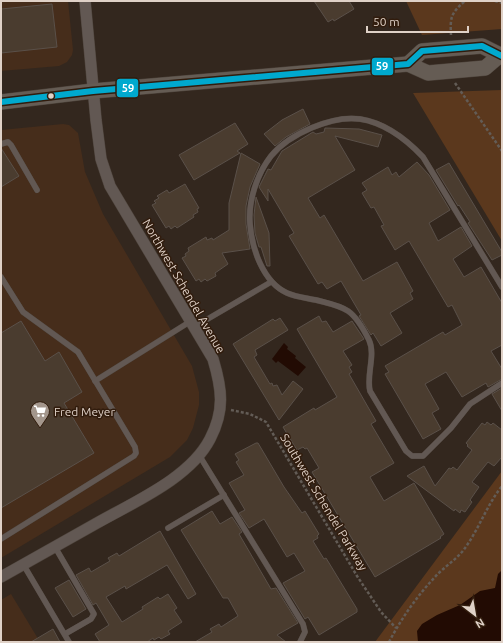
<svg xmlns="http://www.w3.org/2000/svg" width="503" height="643" font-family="Ubuntu,sans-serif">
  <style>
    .built { fill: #462d1b }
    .green { fill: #5b381d }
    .water { fill: #220b03 }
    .building { fill: #4a3c2f; stroke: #5a5049 }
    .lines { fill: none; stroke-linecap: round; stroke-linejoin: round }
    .service-casing { stroke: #4d433b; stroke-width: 6 }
    .minor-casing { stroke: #4d433b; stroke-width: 12 }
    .secondary-casing { stroke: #4d433b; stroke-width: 16 }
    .path { stroke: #635c56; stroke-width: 2.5; stroke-dasharray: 3 2; stroke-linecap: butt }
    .service { stroke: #625853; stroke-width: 5.5 }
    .minor { stroke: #625853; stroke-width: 11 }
    .secondary { stroke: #655c54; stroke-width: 15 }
    .bus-1-casing { stroke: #311c0d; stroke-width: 9 }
    .bus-1 { stroke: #00a9ce; stroke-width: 6 }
    .bus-dot { fill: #dfd1c7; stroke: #311c0d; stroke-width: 1.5 }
    .labels { text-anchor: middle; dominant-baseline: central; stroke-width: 3; stroke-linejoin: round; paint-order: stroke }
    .street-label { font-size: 12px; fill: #dfd1c7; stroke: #311c0d }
    .poi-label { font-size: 12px; fill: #dfd1c7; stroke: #311c0d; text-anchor: start }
    .line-badge { stroke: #311c0d; stroke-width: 1.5 }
    .badge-label { font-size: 11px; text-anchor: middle; font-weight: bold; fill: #fff }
  </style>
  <rect width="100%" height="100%" fill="#33271e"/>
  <!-- built -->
  <g class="built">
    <polygon points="1,1 68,1 73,50 72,55 67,62 59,66 1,71"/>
    <polygon points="63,124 69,125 78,133 85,172 103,214 192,366 199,392 199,405 193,428 187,440 170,457 1,558 1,130"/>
    <polygon points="11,594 40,642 1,642 1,600"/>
  </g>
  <!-- green -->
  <g class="green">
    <polygon points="406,1 502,1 502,29 422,35"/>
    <polygon points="502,90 502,241 413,93"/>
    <polygon points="502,471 502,642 375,642"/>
  </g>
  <!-- water -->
  <g class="water">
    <polygon points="284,343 288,347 287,349 296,356 295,358 306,367 298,376 278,361 276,363 272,359"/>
    <polygon points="502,570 502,642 418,642 417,631 422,624 437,615 460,605 480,591 495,588 498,574"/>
  </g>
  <!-- building -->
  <g class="building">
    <polygon points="314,1 349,1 354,9 334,21 333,19 328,22"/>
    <polygon points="52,4 57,47 1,53 1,9"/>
    <polygon points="303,109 310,124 286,137 275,146 264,134 282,120"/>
    <polygon points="235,123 248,144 237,151 240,153 194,180 179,155"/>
    <polygon points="325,128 359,129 382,135 378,147 335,136 355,170 308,198 320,218 324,215 363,281 397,262 413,291 410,293 413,299 390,313 402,333 381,346 373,333 371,335 359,316 361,315 341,281 327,289 322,282 318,284 289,236 294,233 268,189 268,201 259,187 268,169 271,170 282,151 313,132 316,134 324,132"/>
    <polygon points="1,148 19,176 1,187"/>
    <polygon points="241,153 260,164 250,187 246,206 246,224 250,249 222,253 228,264 215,273 216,276 207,281 205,279 201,282 199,279 196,281 182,258 186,256 185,254 189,251 188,248 206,237 207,240 212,238 213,240 229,230 229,203"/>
    <polygon points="417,162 429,175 450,210 429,223 438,241 461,227 472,246 453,259 464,277 481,267 502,303 502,345 491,351 502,369 502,379 488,387 486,383 462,397 446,372 425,384 439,409 432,413 441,429 423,439 385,374 389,372 385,366 443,332 445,335 462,325 452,305 448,307 409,241 395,250 381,226 384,225 374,207 371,208 362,193 367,190 362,183 388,167 392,175 396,172 399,177"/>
    <polygon points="449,163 502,252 502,255 492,260 468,223 470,222 459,205 458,206 436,170"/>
    <polygon points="185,184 199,208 197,209 198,212 193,215 194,217 177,228 175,226 171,229 169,226 166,228 152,205 156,203 154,201 159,198 157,196 167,190 169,193"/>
    <polygon points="256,197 269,233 270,266 267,266 261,247 259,247 255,233 254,215"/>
    <polygon points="319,316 322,322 326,321 333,332 352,321 364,339 343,351 352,365 349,367 352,372 349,374 376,421 371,424 394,463 370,477 371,479 384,501 414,483 444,534 440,537 441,538 375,577 312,472 319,468 307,448 305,449 303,447 297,450 283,427 314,408 315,410 337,397 297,329"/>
    <polygon points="280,318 288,330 255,350 257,355 254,357 270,384 272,383 273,386 277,385 282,395 293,381 303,389 279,420 233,344 273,319 275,321"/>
    <polygon points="21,321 45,361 59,352 82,392 64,403 94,453 1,508 1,333"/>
    <polygon points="502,388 502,411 492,394"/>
    <polygon points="487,422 491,425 493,423 502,430 502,457 494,466 488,462 472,482 479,487 470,500 472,502 465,512 461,510 460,513 455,509 454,511 407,476 424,466 435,486 449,468 451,469 453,467 457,470 472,450 467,446 468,445 466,443 482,423 485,425"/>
    <polygon points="256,443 258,443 284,487 302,513 305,511 319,534 317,536 318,538 313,541 324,559 326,558 357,609 357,612 319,635 308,617 305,619 283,583 305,571 294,553 287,557 264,519 249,528 239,513 245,510 229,483 244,475 236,462 239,460 235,454"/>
    <polygon points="212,511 220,524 232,517 242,532 239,534 271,589 276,588 298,623 277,635 286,642 195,642 212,632 210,629 219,624 221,627 238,616 228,598 223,598 181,530"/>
    <polygon points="160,531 196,594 188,599 167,565 126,589 125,586 106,597 122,622 143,609 142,607 158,597 160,599 168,594 177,608 174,610 182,622 168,631 170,634 161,639 159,637 154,640 153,638 147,642 100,642 95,634 109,625 96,603 93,605 76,575 89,568 91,572 110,561 108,558 117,553 119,556"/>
    <polygon points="69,580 86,609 73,617 55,588"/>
    <polygon points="53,629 60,642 31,642"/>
  </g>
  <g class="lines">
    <defs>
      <g id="service">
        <polyline points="1,144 8,142 11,145 37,190"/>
        <polyline points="1,277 23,312 78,352 135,447 136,453 134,456 1,539"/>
        <path d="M502,287L423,157C406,139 386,123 360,119C332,115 289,134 271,156C257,174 248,201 250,224C252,249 263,282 287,293C296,297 307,298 316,300C327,303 339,305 348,311C357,317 364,330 369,340C376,355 366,375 370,391L406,451L412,456H423L451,428L470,404L502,383"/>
        <polyline points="194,327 271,282"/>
        <polyline points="95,381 191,321"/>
        <polyline points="199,455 303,624 305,632 300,642"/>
        <polyline points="168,528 224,495"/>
        <polyline points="55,547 94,614 91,619 65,634"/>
        <polyline points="23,564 69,642"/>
      </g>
      <path id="minor" d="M1,577C33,559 65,541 97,523C134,502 190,478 210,439C225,410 222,389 213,359L110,186L101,159L96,120L85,1"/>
      <g id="secondary">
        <polyline points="408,64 422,51 482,46 502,56"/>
        <polyline points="1,102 93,91 408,64 428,73 485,68 499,56"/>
      </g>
    </defs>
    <!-- service casing -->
    <use href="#service" class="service-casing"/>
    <!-- minor casing -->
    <use href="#minor" class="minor-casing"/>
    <!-- secondary casing -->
    <use href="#secondary" class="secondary-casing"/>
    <!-- path -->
    <g class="path">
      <polyline points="495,1 502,3"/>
      <path d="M451,35C450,17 451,13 465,1"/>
      <polyline points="455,83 502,151"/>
      <polyline points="231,410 250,414 266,422 357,576 381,612 396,628"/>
      <path d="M389,642C401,619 417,596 435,577C443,568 454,561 462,552C478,532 486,506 502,486"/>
    </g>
    <!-- service -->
    <use href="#service" class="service"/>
    <!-- minor -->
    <use href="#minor" class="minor"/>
    <!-- secondary -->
    <use href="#secondary" class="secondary"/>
    <defs>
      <polyline id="bus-1" points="1,102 93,91 408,64 422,51 482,46 502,56"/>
    </defs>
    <!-- bus-1 casing -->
    <use href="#bus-1" class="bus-1-casing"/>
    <!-- bus-1 -->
    <use href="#bus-1" class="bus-1"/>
  </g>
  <!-- icons -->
  <defs>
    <symbol id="supermarket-pin" viewBox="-11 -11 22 30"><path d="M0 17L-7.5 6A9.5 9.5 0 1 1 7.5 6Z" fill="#a3968c" stroke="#311c0d"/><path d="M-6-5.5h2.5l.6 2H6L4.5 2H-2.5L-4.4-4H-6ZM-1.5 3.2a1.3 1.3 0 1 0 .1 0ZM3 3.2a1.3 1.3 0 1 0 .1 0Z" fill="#fff"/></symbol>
  </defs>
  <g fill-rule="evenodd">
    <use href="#supermarket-pin" x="29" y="400" width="22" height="30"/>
  </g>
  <!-- markers -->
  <circle class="bus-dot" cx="51" cy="96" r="3.5"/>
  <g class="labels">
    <!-- street labels -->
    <g class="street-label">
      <text transform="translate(184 286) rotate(60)">Northwest Schendel Avenue</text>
      <text transform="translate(324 502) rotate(59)">Southwest Schendel Parkway</text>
    </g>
    <!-- poi labels -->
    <g class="poi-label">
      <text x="54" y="411">Fred Meyer</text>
    </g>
  </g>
  <g class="line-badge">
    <rect x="371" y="57" width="23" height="19" rx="4" fill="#00a9ce"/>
    <rect x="116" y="78" width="23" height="20" rx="4" fill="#00a9ce"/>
  </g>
  <g class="badge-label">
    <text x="382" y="70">59</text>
    <text x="128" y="92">59</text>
  </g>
  <!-- border -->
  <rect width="503" height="643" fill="none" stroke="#dfd1c7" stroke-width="4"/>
  <!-- north arrow -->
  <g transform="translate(475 615) rotate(149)" stroke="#311c0d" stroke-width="3" paint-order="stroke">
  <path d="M0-3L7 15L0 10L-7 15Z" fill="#dfd1c7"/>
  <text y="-6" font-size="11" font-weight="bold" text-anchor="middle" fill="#dfd1c7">N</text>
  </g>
  <!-- scale -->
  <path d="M367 26v6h101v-6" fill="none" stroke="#dfd1c7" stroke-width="2"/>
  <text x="373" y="26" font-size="12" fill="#dfd1c7" stroke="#311c0d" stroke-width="3" paint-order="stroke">50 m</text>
</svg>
